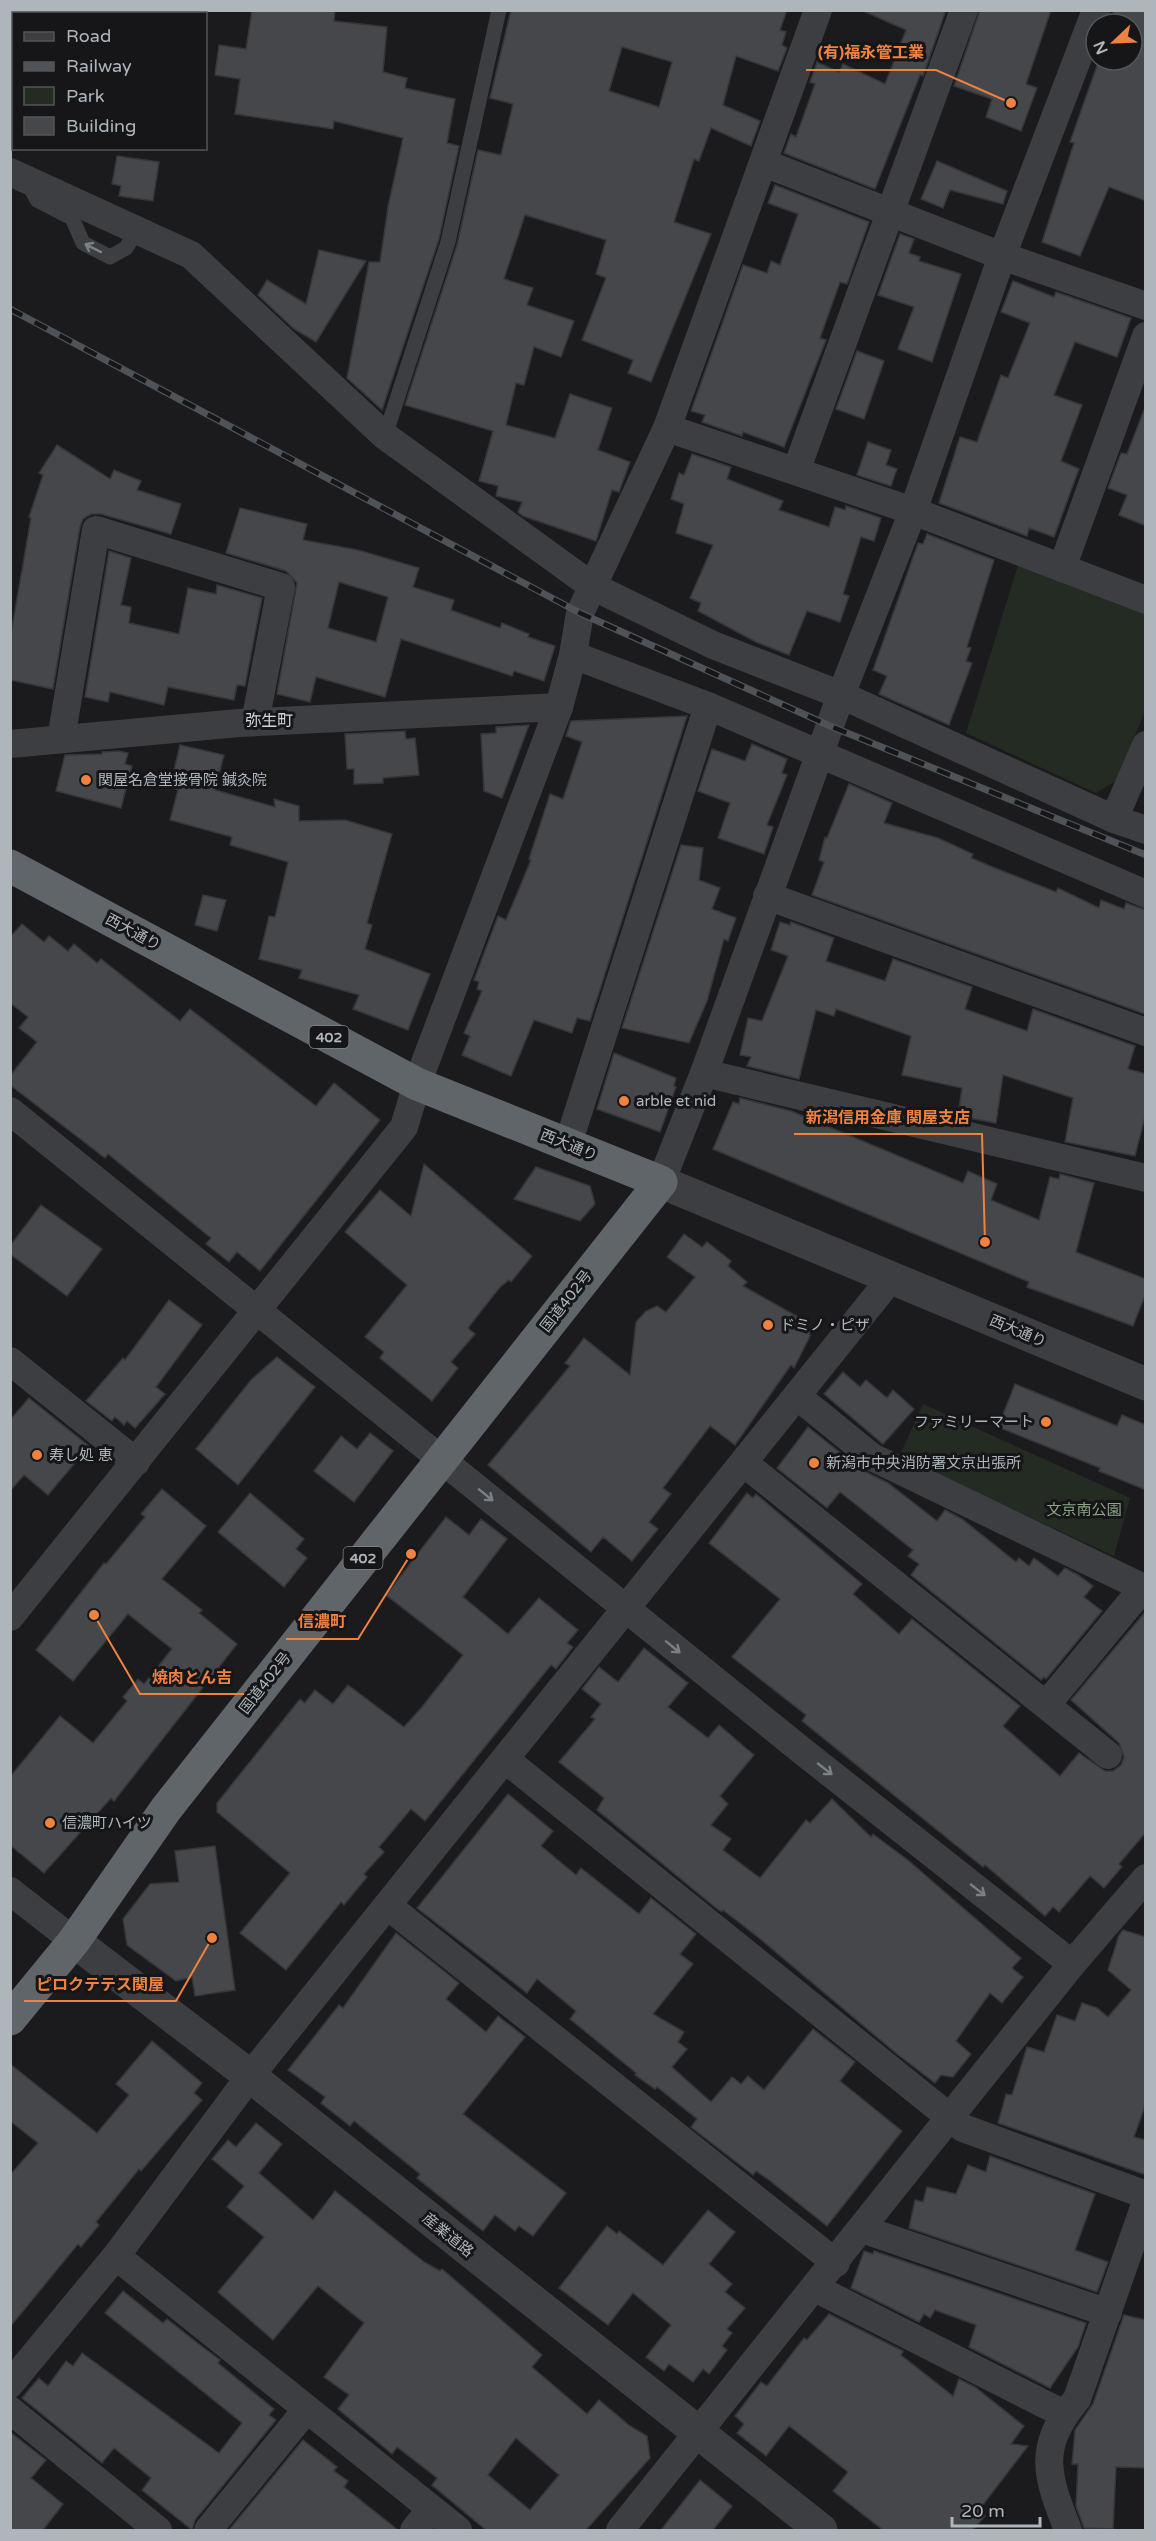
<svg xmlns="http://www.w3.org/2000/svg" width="1156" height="2541" font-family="'Varela Round','Noto Sans JP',sans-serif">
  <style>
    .green { fill: #242b22 }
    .building { fill: #45474a; stroke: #353639; stroke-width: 1.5; fill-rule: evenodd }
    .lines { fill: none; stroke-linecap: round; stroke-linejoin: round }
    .service { stroke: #3c3e42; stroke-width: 15 }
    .minor { stroke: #3c3e42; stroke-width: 28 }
    .tertiary { stroke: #3c3e42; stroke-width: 33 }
    .trunk { stroke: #60656a; stroke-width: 33 }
    .rail-casing { stroke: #4f5357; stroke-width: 7 }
    .rail { stroke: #161618; stroke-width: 4.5; stroke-dasharray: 14; stroke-linecap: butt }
    .oneway { stroke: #7b8085 }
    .poi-dot { fill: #ef8240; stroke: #161618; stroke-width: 2 }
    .labels { text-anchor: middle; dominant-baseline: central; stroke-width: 6; stroke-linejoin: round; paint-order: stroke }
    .shield { fill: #161618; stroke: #80868b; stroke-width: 1.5 }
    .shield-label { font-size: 14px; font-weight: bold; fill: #aeb6bc }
    .poi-label { font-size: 15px; fill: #aeb6bc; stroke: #161618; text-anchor: start }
    .street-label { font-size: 15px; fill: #aeb6bc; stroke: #161618 }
    .park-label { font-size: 15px; fill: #8da685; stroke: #161618 }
    .neighbourhood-label { font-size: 16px; fill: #cfd4d8; stroke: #161618 }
    .leader { fill: none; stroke: #ef8240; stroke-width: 2 }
    .callout-dot { fill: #ef8240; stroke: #161618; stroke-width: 2 }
    .callout-label { font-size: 16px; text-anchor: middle; font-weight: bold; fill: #ef8240; stroke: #161618; stroke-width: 6; stroke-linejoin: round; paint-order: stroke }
  </style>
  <rect width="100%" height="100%" fill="#1b1b1d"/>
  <!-- green -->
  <g class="green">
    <polygon points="1019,562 1145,611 1145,711 1117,780 1096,793 966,733"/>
    <polygon points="923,1404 1130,1498 1114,1556 899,1457"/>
  </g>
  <!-- building -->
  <g class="building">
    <polygon points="252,10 335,10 334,21 387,27 383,72 407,78 405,88 455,99 447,143 459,146 439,239 382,410 347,378 369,262 380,262 388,207 403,138 334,121 333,129 235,114 240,79 215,75 219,45 246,49"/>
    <path d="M511,10H787L780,30L786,32L782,45L787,48L778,71L736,56L723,105L760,121L751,146L711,128L699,161L694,159L674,222L711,234L651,382L628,373L633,360L582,340L606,278L596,274L606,240L525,215L504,279L533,288L527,305L574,321L561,357L534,347L524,385L516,383L506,425L555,438L570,394L612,408L598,450L630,462L619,492L612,490L596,541L523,516L518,512L522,502L496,496L498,486L479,481L493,431L405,405L457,245L478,150L501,155L513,104L490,98ZM622,47L672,62L659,107L609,91Z"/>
    <polygon points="861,10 946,10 923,76 920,75 875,189 784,153 791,134 796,137 815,84 810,82 817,62 839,72 843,64 885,84 906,30"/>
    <polygon points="980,10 1051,10 1026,84 1037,88 1021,131 986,117 992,99 954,86"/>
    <polygon points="1114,10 1146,10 1146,201 1109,187 1080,256 1042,242 1074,143 1070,142 1099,60 1132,60 1132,24 1110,24"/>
    <polygon points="117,156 159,162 153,201 119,196 121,186 112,184"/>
    <polygon points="937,161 1007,191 1003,204 950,190 943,208 921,199"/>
    <polygon points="775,185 869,222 847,284 840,282 820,338 826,340 784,447 743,432 742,436 702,422 705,415 691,411 743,265 767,273 771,261 780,265 798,214 768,203"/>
    <polygon points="900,234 914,239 909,253 920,257 919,261 961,274 932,362 898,349 914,307 878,295"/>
    <polygon points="319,250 366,261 316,342 294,329 258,295 267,280 306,304"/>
    <polygon points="1013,281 1054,297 1056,292 1131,318 1117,357 1075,342 1054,395 1082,405 1061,461 1079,469 1054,537 1029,528 1027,536 939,503 960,437 977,442 1001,375 1008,378 1030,323 1001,312"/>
    <polygon points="857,351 884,361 864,419 836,409"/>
    <polygon points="1144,410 1146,410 1146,526 1119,515 1127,495 1108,488 1121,453 1127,454"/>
    <polygon points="868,442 891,450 886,465 897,469 891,486 857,475"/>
    <polygon points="57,445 110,479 114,470 141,481 137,490 181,504 171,534 101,514 91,514 83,519 80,527 53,689 10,680 10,639 31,518 29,517 43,475 39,473"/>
    <polygon points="692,454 731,467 727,479 783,501 779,510 829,527 835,507 845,510 846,506 881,518 874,541 861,537 843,594 849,596 840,622 807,611 789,655 756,642 698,611 701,603 690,598 713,545 676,533 684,504 671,499 679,473 684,475"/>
    <path d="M240,508L307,524L303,540L358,550L419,568L413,587L454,600L451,610L500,628L502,623L529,634L528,637L555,646L544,681L514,671L512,676L401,639L385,697L316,677L310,702L277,694L297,583L286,571L226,553ZM339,582L388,597L376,642L328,628Z"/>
    <polygon points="927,534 994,560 967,647 971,648 966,661 972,663 949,725 879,694 887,676 873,670 918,543 923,544"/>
    <polygon points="109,551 131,558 121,605 131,607 129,623 179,634 188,588 216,594 217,585 262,598 245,686 237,685 234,700 168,687 164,705 110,692 108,702 85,697"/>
    <polygon points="687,716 590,1021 577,1018 572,1033 534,1020 511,1076 462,1055 470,1036 464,1033 482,991 477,989 479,982 474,980 498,916 506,920 531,860 529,859 550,794 563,799 582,742 566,736 571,721"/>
    <polygon points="529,725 502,798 484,791 481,734 496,733 496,727"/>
    <polygon points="405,731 406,739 415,738 419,775 383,778 383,783 354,784 354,769 347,769 345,734"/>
    <polygon points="752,744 787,759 782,773 787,775 767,825 773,827 764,854 718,838 730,803 698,791 712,749 745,761"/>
    <polygon points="180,745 224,755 215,790 275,807 274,799 299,806 299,821 345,820 392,834 367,923 372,925 365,949 430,974 408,1030 353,1009 359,995 299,978 302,970 259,959 269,916 275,917 288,862 230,845 232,837 170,820 178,790 170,787"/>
    <polygon points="119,751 128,753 125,764 132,766 121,808 56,791 65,755 102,754 102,752"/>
    <polygon points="849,784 892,803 884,823 938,838 973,854 971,858 990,866 1056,892 1058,888 1099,908 1101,900 1124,909 1126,903 1146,910 1145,1014 812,895 824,862 819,860 825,837 827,838"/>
    <polygon points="681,845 703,848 699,880 720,888 712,909 736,918 728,941 724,939 707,1001 689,1043 622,1028"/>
    <polygon points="203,895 226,900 217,931 195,925"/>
    <polygon points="780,922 790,925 791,922 834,938 826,961 885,981 893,959 972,987 965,1009 1027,1031 1033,1009 1135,1046 1128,1069 1146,1074 1146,1113 1135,1156 1065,1142 1073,1098 1003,1075 996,1123 958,1116 962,1088 902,1075 911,1036 836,1009 834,1016 816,1010 799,1079 747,1066 751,1057 740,1055 748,1018 762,1021 788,956 771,950"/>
    <polygon points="22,924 44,942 49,936 68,951 74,944 97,963 101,959 180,1021 190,1009 316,1106 334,1083 380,1120 260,1271 237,1252 229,1262 206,1244 211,1238 108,1154 105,1158 10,1085 10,1076 37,1042 19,1028 28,1017 10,1003 10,937"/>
    <polygon points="614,1053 676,1078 674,1086 676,1087 660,1132 597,1109"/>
    <polygon points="740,1098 791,1111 963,1183 968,1171 997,1184 991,1200 1039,1220 1050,1177 1059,1179 1060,1174 1094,1183 1076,1252 1146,1279 1146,1293 1133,1326 1027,1287 1029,1282 713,1149 733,1102 739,1104"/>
    <polygon points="424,1164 532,1256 511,1282 509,1280 500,1287 468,1328 475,1334 451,1362 458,1368 432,1401 380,1358 384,1352 365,1337 407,1285 345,1232 380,1190 411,1216"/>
    <polygon points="536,1167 590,1186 595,1204 580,1221 514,1199"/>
    <polygon points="41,1205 102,1249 67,1296 10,1254 10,1246"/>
    <polygon points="684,1234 702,1247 707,1242 731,1261 728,1266 747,1282 743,1286 807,1322 810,1336 794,1368 791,1365 735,1445 710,1426 663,1488 671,1494 649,1522 658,1529 632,1561 603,1537 591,1552 488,1465 570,1366 565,1363 584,1338 630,1375 636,1322 646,1311 657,1306 666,1312 695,1277 667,1257"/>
    <polygon points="169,1300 202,1325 156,1387 165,1394 135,1428 127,1421 124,1425 115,1417 112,1421 86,1401 123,1358 125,1360"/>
    <polygon points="277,1357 315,1387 238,1485 196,1449 251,1380"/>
    <polygon points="843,1372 860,1387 866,1380 887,1398 893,1390 914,1409 883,1444 824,1394"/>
    <polygon points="1015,1384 1117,1426 1122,1415 1146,1425 1146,1490 1099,1471 1100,1468 998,1427"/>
    <polygon points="29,1398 89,1446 48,1495 24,1475 10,1491 10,1420"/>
    <polygon points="808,1427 862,1470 888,1483 937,1521 945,1510 962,1519 1016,1562 1019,1558 1029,1566 1034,1558 1058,1576 1065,1568 1078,1575 1093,1586 1084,1597 1102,1611 1046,1679 1044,1677 1041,1680 911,1575 919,1564 908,1556 913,1550 840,1492 827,1508 777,1468"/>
    <polygon points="370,1433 393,1451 354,1502 314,1471 341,1436 357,1449"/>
    <polygon points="162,1489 206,1526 162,1579 202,1610 199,1613 237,1644 114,1801 111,1798 44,1873 10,1845 10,1777 60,1716 93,1743 127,1701 123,1697 138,1679 144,1684 172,1649 128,1614 73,1681 36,1650 104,1563 106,1564 145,1517 141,1514"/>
    <polygon points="250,1493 304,1539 296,1549 307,1558 284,1587 218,1532"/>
    <polygon points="747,1493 753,1498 756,1494 862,1584 853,1594 899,1634 912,1619 1020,1706 1003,1726 1060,1776 1079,1753 1105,1771 1113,1771 1121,1765 1124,1757 1119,1743 1071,1700 1146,1611 1146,1832 1119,1864 1122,1867 1104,1888 1090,1876 1059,1912 1053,1907 1045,1916 985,1865 983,1867 802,1721 806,1715 732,1657 780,1599 709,1543"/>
    <polygon points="446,1517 469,1535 481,1519 507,1539 463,1597 508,1634 539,1598 578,1630 567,1643 573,1647 556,1669 551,1665 425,1821 411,1809 379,1847 384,1852 364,1874 367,1877 344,1905 341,1902 286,1970 240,1933 290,1873 217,1812 217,1803 300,1699 305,1703 315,1690 333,1704 348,1685 404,1727 422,1707 463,1655 386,1595"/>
    <polygon points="644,1648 688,1683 668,1707 708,1738 719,1725 754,1755 720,1796 728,1804 711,1825 731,1839 723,1850 760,1878 806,1820 810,1823 832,1799 871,1837 873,1834 909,1861 1021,1958 1012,1968 1023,1977 1002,2003 990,1993 956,2041 971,2054 953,2077 941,2075 935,2083 897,2054 759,1938 723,1910 722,1912 716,1908 597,1810 604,1798 559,1762 595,1719 591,1717 601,1704 582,1689 599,1667 618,1682"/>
    <polygon points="508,1794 553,1831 541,1846 576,1875 581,1868 639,1914 651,1898 696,1934 680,1954 693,1964 653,2014 684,2032 678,2042 687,2049 672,2067 711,2102 732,2077 741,2084 748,2076 764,2090 813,2029 855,2062 840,2081 902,2131 827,2226 769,2180 756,2171 753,2175 691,2127 697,2119 657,2087 655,2089 635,2075 636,2073 570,2019 576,2011 537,1979 527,1993 417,1908"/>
    <polygon points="215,1846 235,1990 195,1996 192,1977 176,1981 127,1945 123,1919 150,1884 179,1882 175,1851"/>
    <polygon points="1123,1930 1146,1937 1146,2103 1134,2137 1146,2140 1146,2175 998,2123 1006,2094 1012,2095 1027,2047 1044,2052 1057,2015 1075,2021 1082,2003 1097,2008 1108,2017 1131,1990 1108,1970 1119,1935"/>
    <polygon points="396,1933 459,1983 446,1999 486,2032 498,2016 525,2037 463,2114 566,2193 533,2236 519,2226 515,2231 495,2215 483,2231 417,2178 420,2174 354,2121 350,2126 321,2103 325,2097 288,2070 339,2005 343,2008"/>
    <polygon points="152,2041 202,2083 194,2093 202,2100 141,2171 139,2169 96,2222 99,2225 81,2247 78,2244 10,2327 10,2175 38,2143 10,2121 10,2064 97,2133 129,2095 116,2084"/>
    <path d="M256,2123L282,2144L259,2173L313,2220L335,2191L424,2262L440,2271L442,2269L542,2355L532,2367L587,2414L599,2400L630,2426L647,2436L650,2458L586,2530H486L432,2485L437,2478L397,2447L392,2454L338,2409L349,2395L324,2377L364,2323L318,2286L273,2340L218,2292L264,2237L227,2207L244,2186L212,2159L228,2140L236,2147ZM516,2438L559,2475L530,2510L488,2475Z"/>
    <polygon points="990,2156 1095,2194 1075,2250 1108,2262 1097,2292 909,2228 915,2200 923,2202 927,2187 956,2194 968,2165 986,2172"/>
    <polygon points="708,2210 735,2232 709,2264 732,2284 725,2292 745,2308 727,2329 732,2333 722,2346 727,2350 709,2374 703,2369 693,2382 669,2364 664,2371 646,2357 671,2325 633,2293 608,2325 559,2288 607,2226 617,2234 619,2231 663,2265"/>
    <polygon points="864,2251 873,2254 874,2251 1086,2323 1078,2347 1050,2388 969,2347 976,2325 935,2310 930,2318 924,2314 919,2322 851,2288"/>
    <polygon points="123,2291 163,2323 167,2319 200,2345 220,2360 218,2363 274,2409 269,2415 276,2420 195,2520 192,2530 142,2490 151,2478 114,2448 102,2463 22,2398 39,2378 48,2386 66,2361 73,2366 82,2353 219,2453 242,2423 105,2313"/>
    <polygon points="829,2314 903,2351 901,2355 953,2396 959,2379 975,2387 1024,2426 1011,2444 1028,2446 979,2510 985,2516 973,2530 883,2530 833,2491 848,2472 789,2426 766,2456 737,2433 744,2424 735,2416 761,2382 767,2386 804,2338 807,2340"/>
    <polygon points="1124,2315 1146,2320 1146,2468 1116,2467 1113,2529 1084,2528 1076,2506 1078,2464 1072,2464 1075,2430 1093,2404"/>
    <polygon points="10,2432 46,2460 31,2478 63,2504 43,2530 10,2530"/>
    <polygon points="303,2440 337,2467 334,2471 348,2481 344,2487 398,2530 229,2530"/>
    <polygon points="700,2480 732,2506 713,2530 661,2530"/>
  </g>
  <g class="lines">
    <!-- service -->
    <g class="service">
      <polyline points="28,183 37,200 72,218 83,243 110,257 126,248 137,230"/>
      <polyline points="385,436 448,242 499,10"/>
    </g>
    <!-- minor -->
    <g class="minor">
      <polyline points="764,163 1002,256 1146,306"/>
      <polyline points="10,172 191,255 385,436 592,586 713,645 841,695 1114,819 1146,830"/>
      <polyline points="667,428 913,511 1146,600"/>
      <polyline points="796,471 964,10"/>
      <polyline points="1062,568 1146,336"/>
      <polyline points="573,655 708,706 1146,894"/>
      <polyline points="61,739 96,530 281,587 255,722"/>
      <polyline points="10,744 239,723 559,707"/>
      <polyline points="1114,819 1146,745"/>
      <polyline points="767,896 1146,1032"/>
      <polyline points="704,1073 1146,1178"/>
      <polyline points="10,1111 801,1750 1072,1964"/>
      <polyline points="568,1144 708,706"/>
      <polyline points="661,1182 704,1073 841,695 913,511 1002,256 1096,10"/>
      <polyline points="10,1361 136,1462"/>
      <polyline points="797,1396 872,1457 1146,1589"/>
      <polyline points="744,1463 1108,1755"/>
      <polyline points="10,1617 404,1127 417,1084 559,707 573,655 580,613 667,428 818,10"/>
      <polyline points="1046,1705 1143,1588"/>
      <polyline points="506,1760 963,2128 1146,2195"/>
      <polyline points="10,1891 74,1941"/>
      <polyline points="388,1906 836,2263"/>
      <polyline points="862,2229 1108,2313"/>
      <polyline points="116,2256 458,2530"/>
      <polyline points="815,2288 1064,2414"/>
      <polyline points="10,2384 116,2256 250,2076 892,1277"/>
      <polyline points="10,2410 158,2530"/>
      <polyline points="208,2530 307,2409"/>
      <polyline points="414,2530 431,2509"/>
      <polyline points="620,2530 1072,1964 1146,1878"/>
      <path d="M1068,2530C1047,2476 1036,2448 1077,2399L1146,2202"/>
    </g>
    <!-- tertiary -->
    <g class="tertiary">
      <polyline points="661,1182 1146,1384"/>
      <polyline points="74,1941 250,2076 821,2530"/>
    </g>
    <!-- trunk -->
    <polyline class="trunk" points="10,866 417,1084 661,1182 166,1809 74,1941 10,2019"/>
    <defs>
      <polyline id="rail" points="10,309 580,613 830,726 1146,855"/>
    </defs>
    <!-- rail casing -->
    <use href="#rail" class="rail-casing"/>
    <!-- rail -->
    <use href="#rail" class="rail"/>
  </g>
  <!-- one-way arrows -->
  <defs><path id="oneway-shaft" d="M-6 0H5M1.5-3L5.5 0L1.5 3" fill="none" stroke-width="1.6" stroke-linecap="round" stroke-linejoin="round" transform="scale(1.5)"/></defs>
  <g class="oneway">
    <use href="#oneway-shaft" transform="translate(93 248) rotate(-153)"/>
    <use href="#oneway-shaft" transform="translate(486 1495) rotate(39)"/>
    <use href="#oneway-shaft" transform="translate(673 1647) rotate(39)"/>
    <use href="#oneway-shaft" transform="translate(825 1769) rotate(38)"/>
    <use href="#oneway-shaft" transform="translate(978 1890) rotate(38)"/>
  </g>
  <!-- markers -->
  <g class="poi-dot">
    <circle cx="86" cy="780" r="6"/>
    <circle cx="624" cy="1101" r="6"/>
    <circle cx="768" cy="1325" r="6"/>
    <circle cx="1046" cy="1422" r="6"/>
    <circle cx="37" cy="1455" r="6"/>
    <circle cx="814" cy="1463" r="6"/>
    <circle cx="50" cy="1823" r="6"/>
  </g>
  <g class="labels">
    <!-- shield labels -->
    <g class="shield">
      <rect x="309.5" y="1026" width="39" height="22" rx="4.5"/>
      <rect x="343.5" y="1547" width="39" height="22" rx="4.5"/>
    </g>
    <g class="shield-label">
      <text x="329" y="1037">402</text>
      <text x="363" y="1558">402</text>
    </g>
    <!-- poi labels -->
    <g class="poi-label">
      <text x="98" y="780">関屋名倉堂接骨院 鍼灸院</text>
      <text x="636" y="1101">arble et nid</text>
      <text x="780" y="1325">ドミノ・ピザ</text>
      <text x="1034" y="1422" text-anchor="end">ファミリーマート</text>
      <text x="49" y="1455">寿し処 恵</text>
      <text x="826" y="1463">新潟市中央消防署文京出張所</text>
      <text x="62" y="1823">信濃町ハイツ</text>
    </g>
    <!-- street labels -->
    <g class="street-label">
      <text transform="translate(133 932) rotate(28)">西大通り</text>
      <text transform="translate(569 1145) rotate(22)">西大通り</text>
      <text transform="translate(566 1301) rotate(-52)">国道402号</text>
      <text transform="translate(1018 1331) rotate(23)">西大通り</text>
      <text transform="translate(265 1683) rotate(-52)">国道402号</text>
      <text transform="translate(448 2235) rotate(39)">産業道路</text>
    </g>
    <!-- park labels -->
    <g class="park-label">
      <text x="1084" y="1510">文京南公園</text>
    </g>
    <!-- neighbourhood labels -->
    <g class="neighbourhood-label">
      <text x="269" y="721">弥生町</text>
    </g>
  </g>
  <!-- callouts -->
  <path class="leader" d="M1011 103L936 70H806M985 1242L982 1134H794M411 1554L358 1639H286M94 1615L140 1694H244M212 1938L176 2001H24"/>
  <g class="callout-dot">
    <circle cx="1011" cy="103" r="6"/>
    <circle cx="985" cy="1242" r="6"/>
    <circle cx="411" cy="1554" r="6"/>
    <circle cx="94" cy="1615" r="6"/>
    <circle cx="212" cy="1938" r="6"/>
  </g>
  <g class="callout-label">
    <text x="871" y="58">(有)福永管工業</text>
    <text x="888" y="1123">新潟信用金庫 関屋支店</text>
    <text x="322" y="1627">信濃町</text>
    <text x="192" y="1683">焼肉とん吉</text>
    <text x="100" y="1990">ピロクテテス関屋</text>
  </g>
  <!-- border -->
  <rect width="1156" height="2541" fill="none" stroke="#aeb6bc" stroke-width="24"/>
  <!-- legend -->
  <rect x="12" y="12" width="195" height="138" fill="#161618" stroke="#53565a" stroke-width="1.5"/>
  <rect x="24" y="32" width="30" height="9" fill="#3c3e42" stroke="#53565a" stroke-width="1.5"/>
  <text x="66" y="42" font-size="18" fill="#aeb6bc">Road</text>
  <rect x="24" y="62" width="30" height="9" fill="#4f5357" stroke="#53565a" stroke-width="1.5"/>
  <text x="66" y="72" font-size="18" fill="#aeb6bc">Railway</text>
  <rect x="24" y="87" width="30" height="18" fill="#242b22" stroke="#53565a" stroke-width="1.5"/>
  <text x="66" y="102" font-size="18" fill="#aeb6bc">Park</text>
  <rect x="24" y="117" width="30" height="18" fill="#45474a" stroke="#53565a" stroke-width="1.5"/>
  <text x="66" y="132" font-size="18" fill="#aeb6bc">Building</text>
  <!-- north arrow -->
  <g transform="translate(1114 42) rotate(247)"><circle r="28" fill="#161618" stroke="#53565a" stroke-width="1.5"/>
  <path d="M0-4.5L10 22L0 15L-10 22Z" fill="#ef8240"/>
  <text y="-9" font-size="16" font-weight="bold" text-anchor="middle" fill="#aeb6bc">N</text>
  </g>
  <!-- scale -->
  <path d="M952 2517v9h88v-9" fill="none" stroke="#aeb6bc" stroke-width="3"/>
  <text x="961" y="2517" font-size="18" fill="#aeb6bc" stroke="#161618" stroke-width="4.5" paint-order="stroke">20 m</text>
</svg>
